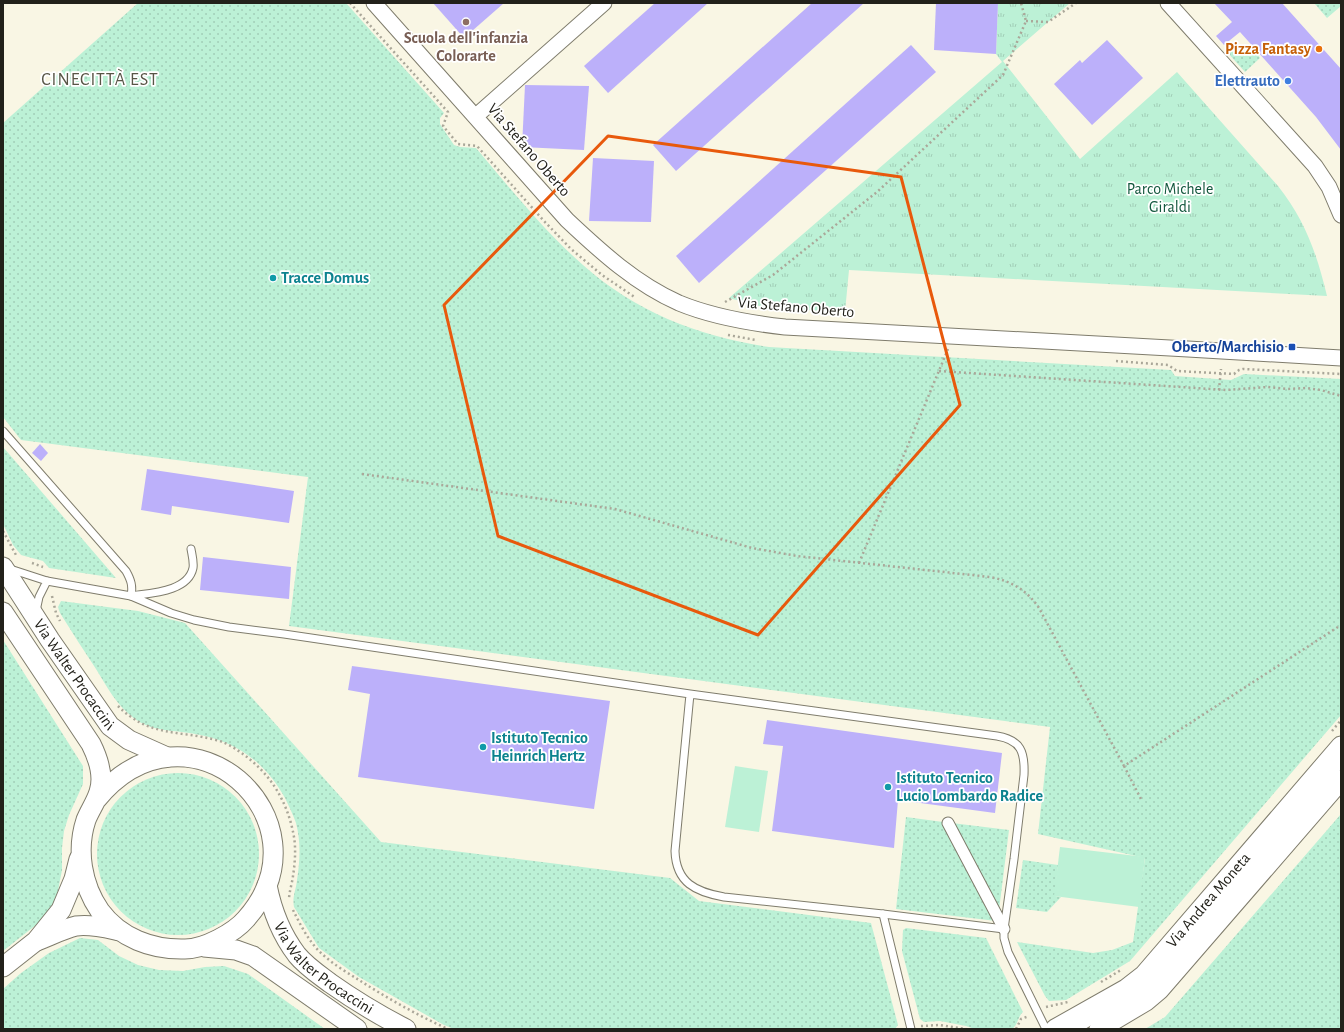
<svg xmlns="http://www.w3.org/2000/svg" width="1344" height="1032" font-family="'Alegreya Sans',sans-serif">
  <style>
    .grass { fill: url(#grass-dots) }
    .park { fill: url(#park-tufts) }
    .pitch { fill: #bcf1d6 }
    .building { fill: #bcb0fa }
    .lines { fill: none; stroke-linecap: round; stroke-linejoin: round }
    .service-casing { stroke: #7f7c6c; stroke-width: 9 }
    .pedestrian-casing { stroke: #7f7c6c; stroke-width: 13 }
    .minor-casing { stroke: #7f7c6c; stroke-width: 17 }
    .tertiary-casing { stroke: #7f7c6c; stroke-width: 21 }
    .path { stroke: #aaa799; stroke-width: 2.5; stroke-dasharray: 2 3; stroke-linecap: butt }
    .service { stroke: #fff; stroke-width: 7 }
    .pedestrian { stroke: #fff; stroke-width: 11 }
    .minor { stroke: #fff; stroke-width: 15 }
    .tertiary { stroke: #fff; stroke-width: 19 }
    .marked { fill: none; stroke: #e8590c; stroke-width: 3; stroke-linejoin: round }
    .education-dot { fill: #8d6e63; stroke: #fff; stroke-width: 1.5 }
    .food-dot { fill: #e8710a; stroke: #fff; stroke-width: 1.5 }
    .shop-dot { fill: #3f7fe0; stroke: #fff; stroke-width: 1.5 }
    .culture-dot { fill: #0f9aa8; stroke: #fff; stroke-width: 1.5 }
    .transit-dot { fill: #1a4fb4; stroke: #fff; stroke-width: 1.5 }
    .labels { text-anchor: middle; dominant-baseline: central; stroke-width: 3.5; stroke-linejoin: round; paint-order: stroke }
    .education-label { font-size: 16px; font-weight: bold; fill: #785e54; stroke: #fff }
    .food-label { font-size: 16px; font-weight: bold; fill: #c56008; stroke: #fff; text-anchor: end }
    .shop-label { font-size: 16px; font-weight: bold; fill: #366cbe; stroke: #fff; text-anchor: end }
    .street-label { font-size: 16px; fill: #22211a; stroke: #fff }
    .park-label { font-size: 16px; fill: #12573d; stroke: #fff }
    .culture-label { font-size: 16px; font-weight: bold; fill: #0d838f; stroke: #fff; text-anchor: start }
    .transit-label { font-size: 16px; font-weight: bold; fill: #164399; stroke: #fff; text-anchor: end }
    .quarter-label { font-size: 18px; letter-spacing: 1px; fill: #585546; stroke: #fff }
  </style>
  <defs>
    <pattern id="grass-dots" width="8" height="8" patternUnits="userSpaceOnUse"><rect width="8" height="8" fill="#bcf1d6"/><path d="M2 2h.1M6 6h.1" fill="none" stroke="#a1ceb7" stroke-width="1.8" stroke-linecap="round"/></pattern>
    <pattern id="park-tufts" width="24" height="20" patternUnits="userSpaceOnUse"><rect width="24" height="20" fill="#bcf1d6"/><path d="M3 7l-1-3M5 7V3M7 7l1-3M15 17l-1-3M17 17v-4M19 17l1-3" fill="none" stroke="#a1ceb7"/></pattern>
  </defs>
  <rect width="100%" height="100%" fill="#f9f6e4"/>
  <!-- grass -->
  <g class="grass">
    <path d="M138,3H346L444,113L440,118V124L454,145L460,147L476,148C510,188 543,230 583,265C635,312 701,337 769,347L1171,370L1175,376L1231,380L1244,374L1341,379V715L1130,961L1066,1000L1049,1001L1045,996L1017,942L1093,953L1112,950L1133,942L1145,858L1038,834L1050,727L289,626L308,477L21,440L3,417V123Z"/>
    <polygon points="1314,3 1341,3 1341,6 1327,18"/>
    <polygon points="1237,43 1249,56 1255,51 1260,58 1245,72 1227,52"/>
    <polygon points="3,447 116,578 49,568 43,561 21,555 13,545 3,524"/>
    <path d="M61,601L138,611L185,623L381,842L670,878L699,901L871,923L898,1025L895,1029H454L444,1025L359,977L319,948L294,907C292,897 296,890 297,880C300,861 301,842 296,823C293,815 289,806 285,798C265,762 236,741 195,734C175,730 153,732 135,719C117,706 107,687 96,669C84,651 72,632 60,613L58,607Z"/>
    <polygon points="3,640 83,766 83,784 69,815 64,831 62,848 62,870 56,901 41,921 3,951"/>
    <circle cx="178" cy="854" r="81"/>
    <polygon points="1341,814 1341,1029 1145,1029 1165,1017"/>
    <polygon points="906,817 943,822 996,921 896,909"/>
    <polygon points="952,823 1009,830 999,910"/>
    <polygon points="1023,860 1058,865 1055,896 1061,897 1047,912 1016,908"/>
    <path d="M906,928L986,938L1023,1012C1018,1016 1018,1025 1012,1029H975L966,1026L940,1021L924,1022L920,1019L902,951L903,930Z"/>
    <polygon points="80,938 98,940 119,956 138,965 159,970 183,971 205,967 224,966 248,974 325,1029 3,1029 3,989 21,973 49,953"/>
  </g>
  <!-- park -->
  <path class="park" d="M998,3H1070L1003,61L1080,159L1177,72L1278,186C1305,220 1317,254 1327,296L849,270L845,312L767,308L729,298L1002,62L996,54Z"/>
  <!-- pitch -->
  <g class="pitch">
    <polygon points="735,766 768,771 759,832 725,827"/>
    <polygon points="1060,847 1145,857 1139,907 1054,896"/>
  </g>
  <!-- building -->
  <g class="building">
    <polygon points="433,3 504,3 464,38"/>
    <polygon points="655,3 708,3 608,93 584,66"/>
    <polygon points="812,3 864,3 676,171 653,145"/>
    <polygon points="936,3 998,3 996,54 934,50"/>
    <polygon points="1214,3 1282,3 1341,69 1341,150 1316,117 1240,32 1224,45 1216,36 1232,22"/>
    <polygon points="1107,40 1143,78 1092,125 1054,84 1080,60 1082,63"/>
    <polygon points="911,45 936,72 699,283 676,256"/>
    <polygon points="525,85 589,86 584,150 522,147"/>
    <polygon points="593,158 654,161 651,222 589,221"/>
    <polygon points="40,444 48,453 41,461 32,453"/>
    <polygon points="147,469 294,491 289,523 172,506 171,515 141,510"/>
    <polygon points="203,557 291,567 289,599 200,590"/>
    <polygon points="352,666 610,701 594,809 358,777 370,694 348,690"/>
    <polygon points="767,720 1002,753 995,813 898,800 894,848 772,831 783,746 763,744"/>
  </g>
  <g class="lines">
    <defs>
      <g id="service">
        <path d="M3,431L126,571C131,580 133,586 131,596L47,581"/>
        <path d="M191,549C192,555 194,562 193,568C188,592 150,593 131,596L171,613L194,620L229,627L284,634L690,694L997,736C1021,740 1025,752 1024,775L1014,859L1004,929L883,914L724,897C696,892 676,883 675,851L690,694"/>
        <polyline points="7,568 47,581 39,597 36,611"/>
        <polyline points="883,914 911,1029"/>
        <polyline points="1004,929 1004,938 1008,952 1046,1029"/>
        <polyline points="1078,1029 1147,988 1341,764"/>
      </g>
      <polyline id="pedestrian" points="948,823 1004,929"/>
      <g id="minor">
        <path d="M374,3L567,220C601,252 636,284 679,303C713,317 749,323 785,327L1188,349L1341,358"/>
        <polyline points="1168,3 1315,166 1329,187 1341,215"/>
        <polyline points="476,116 604,3"/>
      </g>
      <g id="tertiary">
        <path id="s1" d="M3,567L50,640L110,726L129,740L167,757"/>
        <path d="M3,612L91,744C98,758 104,777 99,792C96,802 90,810 86,820C76,850 82,885 100,911C120,938 152,950 185,949C204,949 234,933 246,919C334,820 188,687 96,800"/>
        <path id="s2" d="M267,885C272,911 281,934 297,955C306,966 318,974 330,983C354,1000 379,1015 406,1029"/>
        <path d="M37,941C50,936 63,929 76,926C91,924 106,928 120,931"/>
        <polyline points="204,947 236,950 253,956 357,1029"/>
        <polyline points="3,967 36,941 61,910 74,879 79,859"/>
        <path id="s3" d="M1055,1029L1126,989L1144,975L1341,746"/>
        <polyline points="1099,1029 1146,1001 1159,990 1341,780"/>
      </g>
    </defs>
    <!-- service casing -->
    <use href="#service" class="service-casing"/>
    <!-- pedestrian casing -->
    <use href="#pedestrian" class="pedestrian-casing"/>
    <!-- minor casing -->
    <use href="#minor" class="minor-casing"/>
    <!-- tertiary casing -->
    <use href="#tertiary" class="tertiary-casing"/>
    <!-- path -->
    <g class="path">
      <polyline points="350,3 448,112 443,126 458,144 477,146 544,221 571,249 602,275 636,298"/>
      <polyline points="1026,21 1048,22 1076,3"/>
      <polyline points="725,302 773,275 877,192 1003,75 1026,21 1021,3"/>
      <polyline points="728,335 756,340"/>
      <polyline points="1116,361 1168,365 1177,371 1234,374 1239,370 1243,369 1341,374"/>
      <polyline points="939,371 1226,390 1268,387 1287,389 1306,388 1321,390 1341,396"/>
      <polyline points="1219,390 1221,369"/>
      <path d="M362,474L615,509L752,548L797,556L990,577C1011,581 1027,590 1039,608L1124,766L1341,625"/>
      <polyline points="3,531 16,555"/>
      <polyline points="32,563 43,567"/>
      <polyline points="859,563 948,349"/>
      <polyline points="52,596 56,613 60,621"/>
      <path d="M118,706C149,737 178,730 216,740C225,742 233,747 240,752C270,772 288,802 294,837C296,849 295,863 293,876C292,884 289,892 289,900"/>
      <polyline points="1332,731 1341,720"/>
      <polyline points="1124,766 1142,801"/>
      <path d="M293,910C300,924 308,940 319,951C331,963 346,972 359,980C387,998 417,1015 448,1029"/>
      <polyline points="1101,982 1121,970"/>
      <polyline points="1046,1007 1068,1002"/>
      <polyline points="921,1026 940,1025 966,1029"/>
      <polyline points="1016,1029 1021,1019 1029,1016"/>
    </g>
    <!-- service -->
    <use href="#service" class="service"/>
    <!-- pedestrian -->
    <use href="#pedestrian" class="pedestrian"/>
    <!-- minor -->
    <use href="#minor" class="minor"/>
    <!-- tertiary -->
    <use href="#tertiary" class="tertiary"/>
  </g>
  <!-- marked area -->
  <path class="marked" d="M608,136L901,177L960,405L758,635L498,536L444,305Z"/>
  <!-- markers -->
  <circle class="education-dot" cx="466" cy="22" r="4"/>
  <circle class="food-dot" cx="1319" cy="49" r="4"/>
  <circle class="shop-dot" cx="1288" cy="81" r="4"/>
  <g class="culture-dot">
    <circle cx="273" cy="278" r="4"/>
    <circle cx="483" cy="747" r="4"/>
    <circle cx="888" cy="787" r="4"/>
  </g>
  <rect class="transit-dot" x="1288" y="343" width="8" height="8" rx="2"/>
  <g class="labels">
    <!-- education labels -->
    <g class="education-label">
      <text x="466" y="38">Scuola dell'infanzia<tspan x="466" dy="18">Colorarte</tspan></text>
    </g>
    <!-- food labels -->
    <g class="food-label">
      <text x="1311" y="49">Pizza Fantasy</text>
    </g>
    <!-- shop labels -->
    <g class="shop-label">
      <text x="1280" y="81">Elettrauto</text>
    </g>
    <!-- street labels -->
    <g class="street-label">
      <text transform="translate(529 150) rotate(49)">Via Stefano Oberto</text>
      <text transform="translate(796 307) rotate(5)">Via Stefano Oberto</text>
      <text stroke="none"><textPath href="#s1" startOffset="129">Via Walter Procaccini</textPath></text>
      <text stroke="none"><textPath href="#s3" startOffset="203">Via Andrea Moneta</textPath></text>
      <text stroke="none"><textPath href="#s2" startOffset="105">Via Walter Procaccini</textPath></text>
    </g>
    <!-- park labels -->
    <g class="park-label">
      <text x="1170" y="189">Parco Michele<tspan x="1170" dy="18">Giraldi</tspan></text>
    </g>
    <!-- culture labels -->
    <g class="culture-label">
      <text x="281" y="278">Tracce Domus</text>
      <text x="491" y="738">Istituto Tecnico<tspan x="491" dy="18">Heinrich Hertz</tspan></text>
      <text x="896" y="778">Istituto Tecnico<tspan x="896" dy="18">Lucio Lombardo Radice</tspan></text>
    </g>
    <!-- transit labels -->
    <g class="transit-label">
      <text x="1284" y="347">Oberto/Marchisio</text>
    </g>
    <!-- quarter labels -->
    <g class="quarter-label">
      <text x="100" y="80">CINECITTÀ EST</text>
    </g>
  </g>
  <!-- border -->
  <rect width="1344" height="1032" fill="none" stroke="#22211a" stroke-width="8"/>
</svg>
